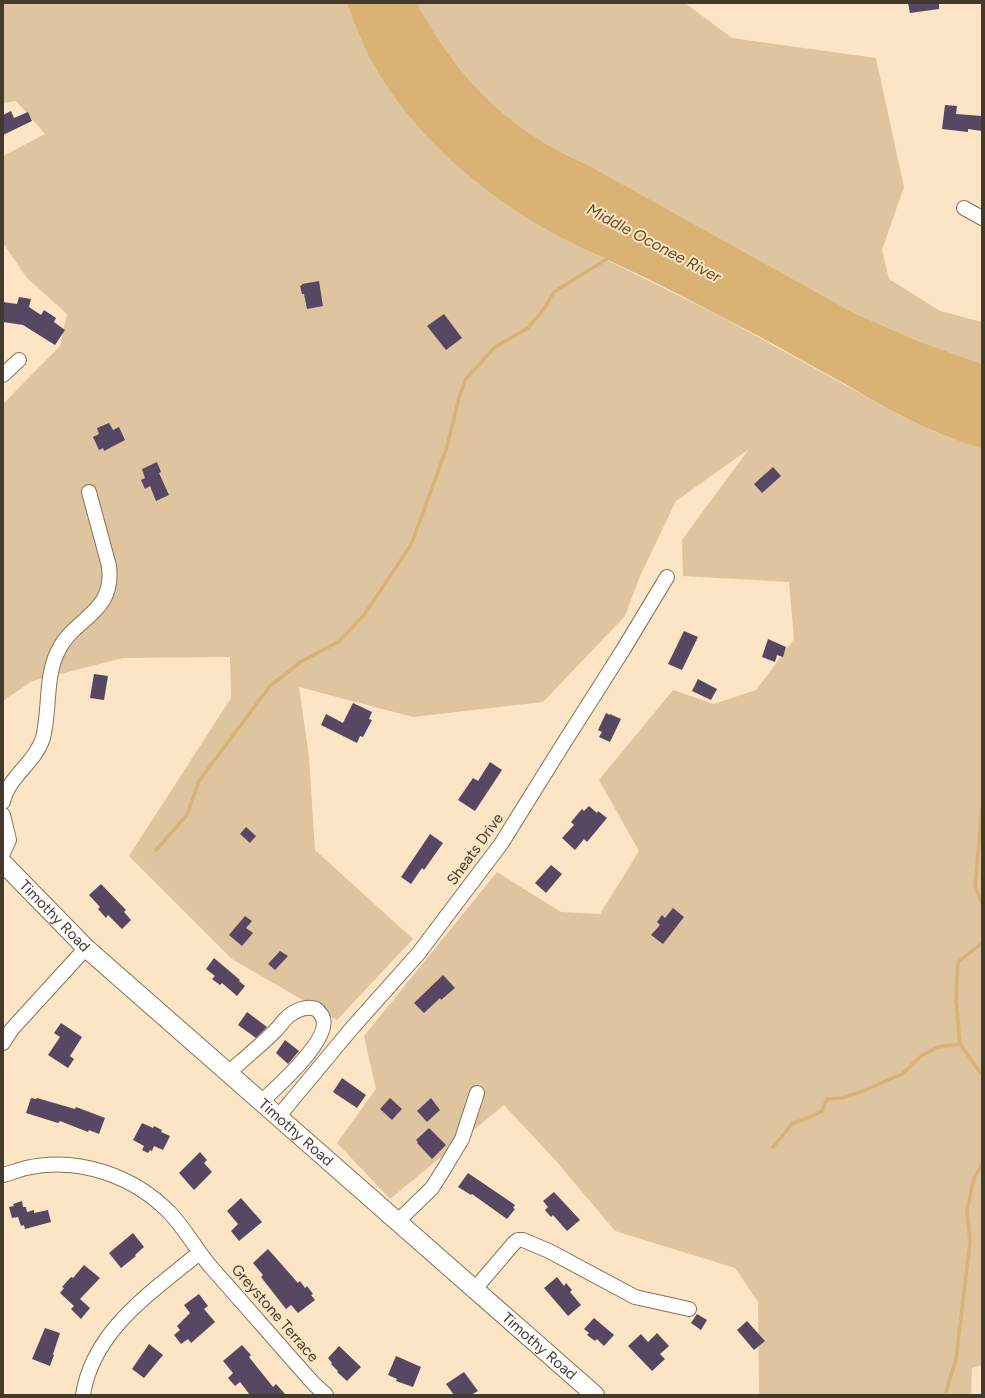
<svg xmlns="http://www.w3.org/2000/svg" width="985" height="1398" font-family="Figtree,sans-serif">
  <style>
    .green { fill: #dec59f }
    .water { fill: #d9b275 }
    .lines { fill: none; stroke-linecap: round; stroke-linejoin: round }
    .stream { stroke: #d9b275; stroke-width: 3.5 }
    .building { fill: #584763 }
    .minor-casing { stroke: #867355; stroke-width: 16 }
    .major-casing { stroke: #867355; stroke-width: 20 }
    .minor { stroke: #fff; stroke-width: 14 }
    .major { stroke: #fff; stroke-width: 18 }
    .labels { text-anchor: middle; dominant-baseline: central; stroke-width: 4; stroke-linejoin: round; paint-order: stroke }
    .street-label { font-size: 15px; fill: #433a2d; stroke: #fbe5c4 }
    .water-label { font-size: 16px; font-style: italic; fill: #65491b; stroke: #fbe5c4 }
  </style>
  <rect width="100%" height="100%" fill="#fbe5c4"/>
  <!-- green -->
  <g class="green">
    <polygon points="3,3 347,3 564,239 720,316 903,417 935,432 982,449 982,1365 972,1368 971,1395 759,1395 758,1302 735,1268 615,1231 557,1162 504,1105 390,1199 337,1143 376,1089 364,1036 497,872 561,912 600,914 639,851 599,780 673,690 714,704 756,690 794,639 789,582 683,576 682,540 749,449 676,501 640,576 625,616 543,702 413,717 299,687 309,757 315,850 413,939 337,1020 232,959 129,856 231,698 230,657 123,658 32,681 3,701 3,404 60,346 67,314 27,278 3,243 3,156 45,134 16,101 3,103"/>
    <path d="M417,3H685L732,38L876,58L904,187L882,250L889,279L940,311L982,322V364L918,341L854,313L588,165C510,132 457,78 417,3Z"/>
  </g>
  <!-- water -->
  <path class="water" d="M347,3H417C457,78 510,132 588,165L854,313L918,341L982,364V449C955,440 929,430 904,417C884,407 864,395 845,384C812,366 780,347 747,330C717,314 688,299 658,284C627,268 595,255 564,239C487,199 415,138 372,62C362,43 355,23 347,3Z"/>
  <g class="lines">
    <!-- stream -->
    <g class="stream">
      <polyline points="982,808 975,887 982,903"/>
      <polyline points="156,850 187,815 199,781 270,686 302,661 338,642 364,615 411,545 447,447 459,398 465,380 495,347 528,328 543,310 554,292 610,257"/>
      <polyline points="982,943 958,962 956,1000 960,1044 982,1075"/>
      <polyline points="773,1147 792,1124 810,1117 822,1111 827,1099 842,1098 863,1091 902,1074 921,1056 938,1047 960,1044"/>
      <polyline points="945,1395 956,1359 970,1242 967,1210 974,1178 982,1164"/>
    </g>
  </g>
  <!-- building -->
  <g class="building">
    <polygon points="908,3 939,3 939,9 910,13"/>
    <polygon points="945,105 957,106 956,114 982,116 982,131 968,129 968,132 942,129"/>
    <polygon points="11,111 14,118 28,112 32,121 3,135 3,115"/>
    <polygon points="319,281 323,306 307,309 304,294 302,294 300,286 302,285 302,284"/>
    <polygon points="19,297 31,299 29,307 41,315 44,310 56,318 54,322 65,330 55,345 23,325 3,322 3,302 17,304"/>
    <polygon points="444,314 462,338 446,350 427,326"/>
    <polygon points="109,423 113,430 119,427 125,440 104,451 103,448 99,450 93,437 99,434 97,428"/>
    <polygon points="157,462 161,472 159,473 169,495 156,501 150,486 145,489 141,480 145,478 142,469"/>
    <polygon points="773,467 781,476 762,493 754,484"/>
    <polygon points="684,631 698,637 682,670 668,664"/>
    <polygon points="768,639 786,647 783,657 777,655 775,662 762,657"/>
    <polygon points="94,674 108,676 104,700 90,698"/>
    <polygon points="698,679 717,689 711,700 692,691"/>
    <polygon points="353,703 372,712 369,719 372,720 363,737 360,736 357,743 321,725 326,714 343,723"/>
    <polygon points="606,713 610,715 610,714 621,719 610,742 599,737 602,732 598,730"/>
    <polygon points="490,762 502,770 475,811 458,800 473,778 478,781"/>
    <polygon points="589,806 597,813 598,811 607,818 587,842 584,839 575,850 562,838 574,825 571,822 582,809 584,811"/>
    <polygon points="246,827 256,836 250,843 240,834"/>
    <polygon points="430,834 443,843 424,870 422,868 411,884 401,877"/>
    <polygon points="551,865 562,874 546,893 535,883"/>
    <polygon points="101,884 126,910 124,912 131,920 122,929 108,915 106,918 98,909 100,907 89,895"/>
    <polygon points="673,908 684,917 663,944 651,935 660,925 657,922 662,915 665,918"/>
    <polygon points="245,916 252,921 246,928 253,933 242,946 229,935"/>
    <polygon points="280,951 288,956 275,970 268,964"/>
    <polygon points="214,958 240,980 239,981 245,986 237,996 222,983 220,985 212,979 215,976 206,969"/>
    <polygon points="443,975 455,988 441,1000 440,998 424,1013 414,1003"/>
    <polygon points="247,1012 267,1027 256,1038 238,1025"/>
    <polygon points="61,1023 82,1037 70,1056 74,1059 68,1068 48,1055 60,1037 54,1033"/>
    <polygon points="285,1040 299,1051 288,1064 276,1053"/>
    <polygon points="342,1078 366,1095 357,1108 333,1092"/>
    <polygon points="31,1098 36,1099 37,1098 75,1109 76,1107 105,1118 99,1134 89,1130 88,1132 60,1121 58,1123 26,1113"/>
    <polygon points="390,1098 402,1109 392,1120 380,1109"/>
    <polygon points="431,1098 440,1110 427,1122 417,1111"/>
    <polygon points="142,1123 153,1128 154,1126 162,1130 161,1132 170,1136 163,1150 154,1146 152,1151 150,1150 148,1153 142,1150 144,1146 133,1140"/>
    <polygon points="429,1128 446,1145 432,1159 417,1143 418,1142 416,1140"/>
    <polygon points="200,1152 207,1160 204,1163 212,1172 194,1190 179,1173"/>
    <polygon points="468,1173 515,1205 513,1208 515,1209 507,1219 472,1194 471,1195 458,1187"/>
    <polygon points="554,1192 580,1220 567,1231 553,1215 551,1217 545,1210 548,1207 543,1201"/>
    <polygon points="241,1198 262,1222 239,1241 231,1231 238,1224 227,1211"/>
    <polygon points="22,1201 23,1207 26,1207 27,1212 34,1210 34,1213 48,1210 51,1222 25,1229 24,1225 21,1226 18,1217 12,1218 9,1207 14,1206 13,1204"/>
    <polygon points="133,1233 144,1247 135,1255 136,1256 121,1268 109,1253"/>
    <polygon points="268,1249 298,1283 300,1281 305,1288 307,1286 313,1294 311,1295 315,1300 298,1313 291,1305 286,1309 261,1277 263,1275 253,1263"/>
    <polygon points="84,1265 100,1278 80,1299 90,1308 81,1319 71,1309 74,1306 60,1293 64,1288 62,1287 71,1277 73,1278"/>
    <polygon points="557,1277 564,1286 566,1283 572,1290 570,1292 581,1305 568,1316 544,1288"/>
    <polygon points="199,1294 208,1306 204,1309 215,1322 191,1343 188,1339 181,1344 174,1335 180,1330 177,1326 190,1313 184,1305"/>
    <polygon points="697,1314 707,1320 701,1330 691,1323"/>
    <polygon points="594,1318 614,1335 604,1346 597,1339 595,1341 587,1335 589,1333 584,1329"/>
    <polygon points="747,1321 765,1341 754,1350 737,1330"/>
    <polygon points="45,1328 60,1333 53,1354 54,1355 50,1366 32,1359"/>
    <polygon points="657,1333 669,1346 660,1354 665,1359 652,1371 628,1346 641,1334 648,1342"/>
    <polygon points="149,1344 163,1355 144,1378 132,1369"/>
    <polygon points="242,1345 251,1355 249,1357 273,1387 276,1384 286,1395 250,1395 240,1382 235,1386 228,1378 233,1373 223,1361"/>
    <polygon points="339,1346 361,1367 347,1381 337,1372 338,1371 331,1364 332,1363 328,1358"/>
    <polygon points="396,1356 421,1367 413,1387 396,1381 397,1379 388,1375"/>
    <polygon points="464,1372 478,1391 471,1395 454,1395 446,1384"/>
  </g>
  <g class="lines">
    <defs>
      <g id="minor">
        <polyline points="964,208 982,218"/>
        <polyline points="3,375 19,360"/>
        <path d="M3,802C8,777 35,763 43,738C50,711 45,676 58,651C74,617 115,614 109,566L89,492"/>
        <polyline points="3,815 9,840 3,853"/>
        <polyline points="3,1043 12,1029 86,948"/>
        <path d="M228,1073C244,1059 261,1045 276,1030C281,1025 286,1016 293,1013C301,1008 308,1006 316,1009C319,1011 320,1013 322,1016C334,1037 276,1088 261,1102"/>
        <polyline points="278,1117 352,1028 418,954 501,844 562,746 623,650 667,577"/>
        <path d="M3,1175C11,1173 18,1170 26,1168C78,1156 134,1176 170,1213C185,1229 196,1249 210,1266C245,1305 279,1345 314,1384L326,1395"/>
        <polyline points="397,1222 432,1188 444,1169 462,1139 477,1093"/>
        <polyline points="474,1290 514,1243 518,1240 523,1240 549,1251 635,1297 689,1309"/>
        <path d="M83,1395C93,1330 152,1292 199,1253"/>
      </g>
      <g id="major">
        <path id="s1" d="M3,863L86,948L595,1395"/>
      </g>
    </defs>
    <!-- minor casing -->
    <use href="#minor" class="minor-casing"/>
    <!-- major casing -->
    <use href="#major" class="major-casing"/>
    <!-- minor -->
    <use href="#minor" class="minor"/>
    <!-- major -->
    <use href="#major" class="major"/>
  </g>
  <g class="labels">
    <!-- street labels -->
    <g class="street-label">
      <text transform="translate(475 849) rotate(-54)">Sheats Drive</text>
      <text stroke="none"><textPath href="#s1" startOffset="74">Timothy Road</textPath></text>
      <text stroke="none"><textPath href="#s1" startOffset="398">Timothy Road</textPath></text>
      <text transform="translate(275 1313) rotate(49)">Greystone Terrace</text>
      <text stroke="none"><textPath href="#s1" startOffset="722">Timothy Road</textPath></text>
    </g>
    <!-- water labels -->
    <g class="water-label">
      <text transform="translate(654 243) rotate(28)">Middle Oconee River</text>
    </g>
  </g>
  <!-- border -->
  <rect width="985" height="1398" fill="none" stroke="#433a2d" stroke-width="8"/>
</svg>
